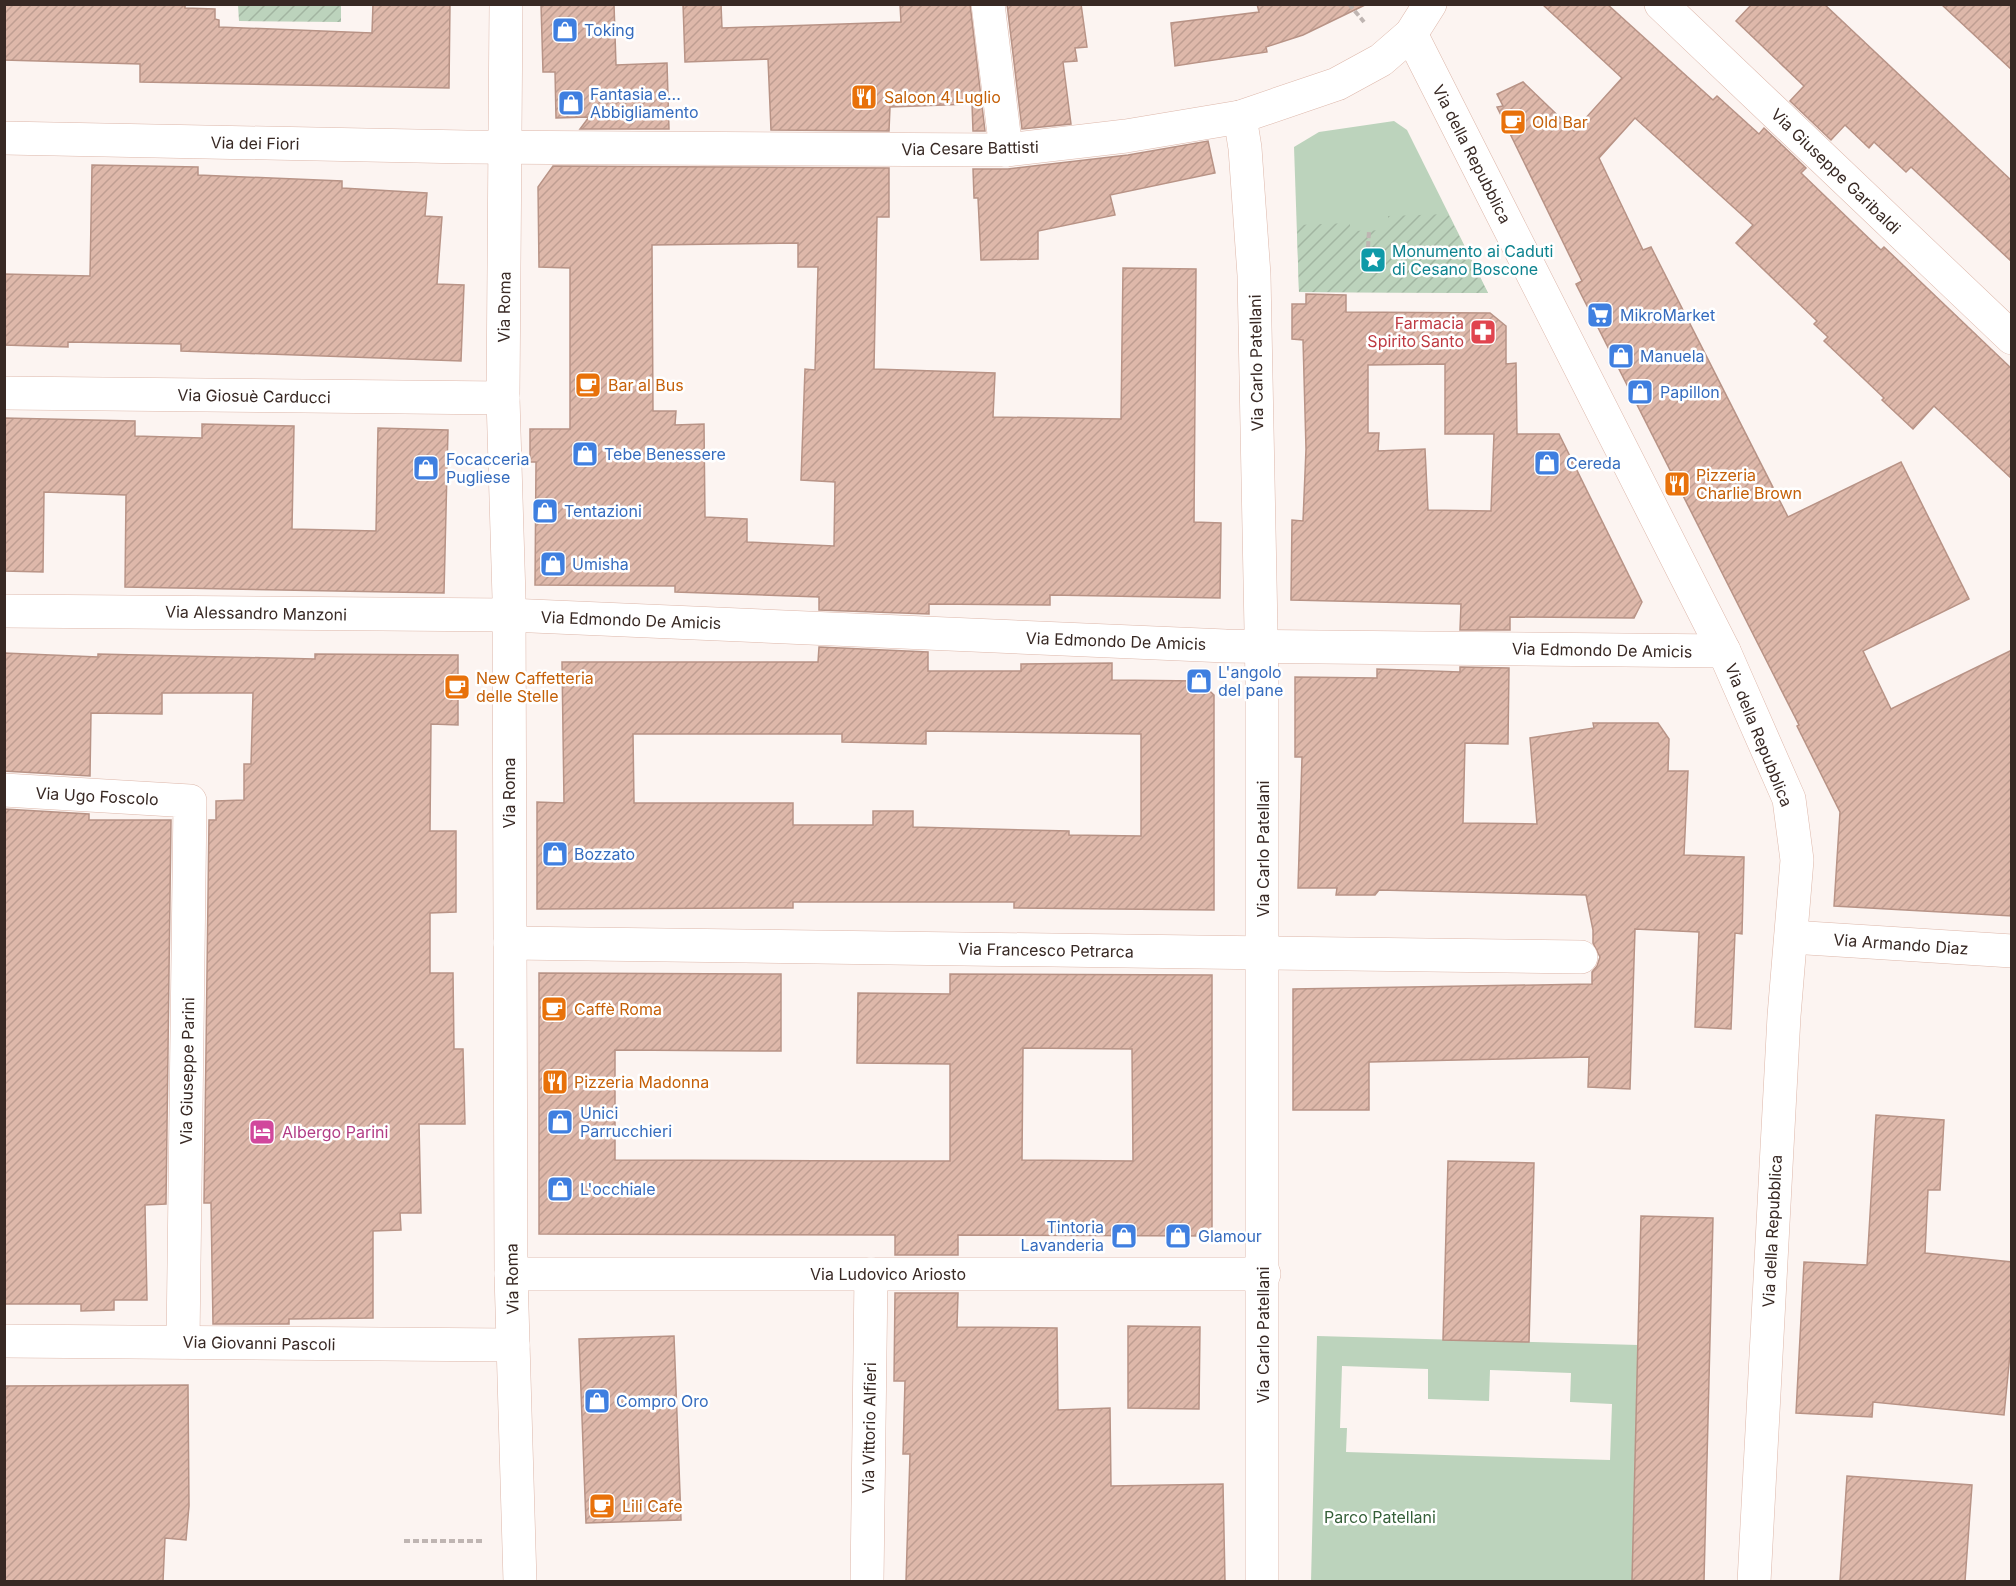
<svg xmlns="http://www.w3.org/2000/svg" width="2016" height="1586" font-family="Inter,sans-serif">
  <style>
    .park { fill: #bcd3bc; fill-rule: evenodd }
    .garden { fill: url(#garden-furrows) }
    .building { fill: url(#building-hatch); stroke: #b89386; stroke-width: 1.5; fill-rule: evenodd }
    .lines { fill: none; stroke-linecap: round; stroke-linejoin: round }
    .minor-casing { stroke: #ddb7aa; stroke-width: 34 }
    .path { stroke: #bfb5b2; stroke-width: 4; stroke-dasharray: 6 3; stroke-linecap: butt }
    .minor { stroke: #fff; stroke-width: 33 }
    .labels { text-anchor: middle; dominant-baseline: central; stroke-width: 5; stroke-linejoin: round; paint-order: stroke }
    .shop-label { font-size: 16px; fill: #366cbe; stroke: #fff; text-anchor: start }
    .food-label { font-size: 16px; fill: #c56008; stroke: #fff; text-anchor: start }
    .street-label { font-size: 16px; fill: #382924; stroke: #fff }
    .culture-label { font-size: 16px; fill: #0d838f; stroke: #fff; text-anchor: start }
    .health-label { font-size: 16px; fill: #be3a42; stroke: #fff; text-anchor: end }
    .hotel-label { font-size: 16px; fill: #b23c85; stroke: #fff; text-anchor: start }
    .park-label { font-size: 16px; fill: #355f38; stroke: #fff }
  </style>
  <defs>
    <pattern id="garden-furrows" width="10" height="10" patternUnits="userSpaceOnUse" patternTransform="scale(1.5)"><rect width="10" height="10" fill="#bcd3bc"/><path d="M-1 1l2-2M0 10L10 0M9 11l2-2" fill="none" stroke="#a2b5a1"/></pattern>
    <pattern id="building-hatch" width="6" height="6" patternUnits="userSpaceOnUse" patternTransform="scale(1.5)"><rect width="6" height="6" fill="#deb8aa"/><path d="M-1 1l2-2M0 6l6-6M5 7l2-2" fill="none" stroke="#bf9e92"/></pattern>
  </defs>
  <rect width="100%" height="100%" fill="#fcf4f1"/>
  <!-- park -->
  <g class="park">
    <polygon points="1394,121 1407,130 1488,293 1299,292 1294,147 1319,132"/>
    <path d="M1317,1336L1638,1345L1632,1581L1311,1582ZM1342,1366L1428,1369V1399L1489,1401L1490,1370L1571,1373L1570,1402L1612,1404L1610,1460L1346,1452L1347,1428H1340Z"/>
  </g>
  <!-- garden -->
  <g class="garden">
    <polygon points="238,5 341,5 341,22 239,21"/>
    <polygon points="1448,214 1488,293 1299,292 1297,225 1350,223 1350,231 1388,230 1388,216"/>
  </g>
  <!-- building -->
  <g class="building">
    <polygon points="4,4 185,4 185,8 215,9 215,19 219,20 219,27 372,33 373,4 450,4 449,88 140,82 140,64 4,60"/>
    <polygon points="541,4 614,4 616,65 667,63 669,129 580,129 589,117 556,118 555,72 543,72"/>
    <polygon points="683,4 721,4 722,28 901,22 900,4 970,4 985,131 973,131 972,104 890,107 889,131 771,130 768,59 685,62"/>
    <polygon points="1007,4 1081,4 1087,47 1075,48 1077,61 1063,62 1071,124 1022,129"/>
    <polygon points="1257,4 1367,4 1303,35 1266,47 1267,52 1175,66 1171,23 1259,12"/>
    <polygon points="1542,4 1607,4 1713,100 1717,96 1759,134 1764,128 1806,168 1801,173 1881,250 1884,247 2012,369 2012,479 1934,406 1913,429 1882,400 1884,398 1824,341 1828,337 1814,324 1817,321 1736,243 1753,225 1635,118 1599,158 1643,250 1651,247 1788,517 1901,462 1969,599 1863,651 1891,709 2012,650 2012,916 1834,906 1840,812 1797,726 1799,725 1576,284 1582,281 1497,107 1503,106 1497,94 1523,82 1574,131 1622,78"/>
    <polygon points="1752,4 1824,4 2012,181 2012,262 1911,167 1906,172 1874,142 1869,148 1845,125 1831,140 1790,101 1804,86 1736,21"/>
    <polygon points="1941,4 2012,4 2012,70"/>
    <polygon points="1208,141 1215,173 1110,195 1115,215 1038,231 1038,259 981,260 978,198 974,198 973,169 1008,169 1128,155"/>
    <polygon points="92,165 198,167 198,175 342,181 342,188 427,193 425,216 442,217 437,284 464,285 461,361 181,351 181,344 68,342 68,347 4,345 4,274 90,276"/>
    <path d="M553,166L889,168V217H877L874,369L995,373L993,417L1121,419L1123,268L1196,269L1194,522L1221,523L1220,598L1050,595V605L929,604V614L819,610V597L675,592V586L535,585L536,462H530V429H570V268L539,267L538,187ZM798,243V267H818L815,370L805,369L801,480L835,482L834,546L747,542V519L705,517L704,424L675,425L676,411H653L652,245Z"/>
    <path d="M1306,294L1346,295V312L1490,313L1506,326V364L1516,363L1517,434H1559L1642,602L1634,618L1510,617V630H1460L1461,604L1291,600L1292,520L1303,521L1306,449L1303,340L1292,339V304H1306ZM1445,364V434H1494L1491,511L1428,510L1425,449L1378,451L1379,433H1368V365Z"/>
    <polygon points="4,418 135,421 135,436 202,438 202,424 294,426 292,529 376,531 378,428 448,430 444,593 125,587 126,495 44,492 43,572 4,571"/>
    <path d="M819,647L928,652V671H1021V664L1112,663V680L1199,681L1214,695V910L1014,908V902H793V908L537,909V802L564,803L562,662H818ZM926,731L1141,734V836L1069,835V831L913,827V811H873V825H793V803H634L633,734H842V742L926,744Z"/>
    <polygon points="4,653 98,657 98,654 315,659 315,654 458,655 458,725 431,724 430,831 456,831 456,912 430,913 430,973 453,973 454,1049 463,1049 465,1124 419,1124 421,1213 400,1213 401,1230 373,1231 373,1318 289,1319 289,1324 213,1324 211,1203 204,1203 209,820 216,820 216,801 244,800 244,764 251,764 253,693 162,693 162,714 91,713 90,776 4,771"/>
    <polygon points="1460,667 1509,668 1508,744 1465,743 1463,823 1537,824 1530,738 1594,728 1593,723 1658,723 1669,739 1668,771 1688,771 1684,855 1744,857 1742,934 1735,933 1731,1029 1695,1027 1699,932 1635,929 1630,1089 1588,1087 1589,1057 1369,1062 1369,1110 1293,1110 1293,989 1592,984 1592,972 1597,966 1600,957 1593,943 1593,930 1586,895 1379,890 1375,895 1336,895 1337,888 1298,888 1302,757 1295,757 1295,677 1377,678 1377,669 1460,672"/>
    <polygon points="4,809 89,814 89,820 171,820 166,1204 145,1205 147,1300 114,1300 114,1310 81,1311 81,1304 4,1304"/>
    <path d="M539,973L781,974V1051L615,1050V1160L867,1161H950V1064L857,1063L858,993L950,994V974L1212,975V1236L958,1235V1255H895V1235L539,1234ZM1023,1048L1132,1049L1133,1161L1022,1160Z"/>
    <polygon points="1876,1115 1944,1120 1940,1190 1928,1190 1925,1253 2012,1262 2012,1334 2004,1415 1873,1402 1872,1417 1796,1413 1804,1262 1867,1265"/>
    <polygon points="1448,1161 1534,1163 1529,1342 1443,1340"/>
    <polygon points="1641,1216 1713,1218 1704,1581 1632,1581"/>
    <polygon points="895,1293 958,1293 957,1327 1057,1328 1058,1410 1110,1408 1111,1486 1223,1484 1225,1581 906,1581 910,1454 903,1454 905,1381 894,1381"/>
    <polygon points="1128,1326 1200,1327 1199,1409 1128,1408"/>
    <polygon points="674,1336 681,1520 586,1523 579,1339"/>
    <polygon points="188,1385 189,1506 186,1540 165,1538 163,1581 4,1581 4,1386"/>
    <polygon points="1847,1476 1972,1485 1965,1581 1840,1581"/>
  </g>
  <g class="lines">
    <defs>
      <g id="minor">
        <polyline points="506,4 503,398 509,598 511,1274 520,1582"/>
        <polyline points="988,4 1006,150"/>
        <polyline points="1661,4 2012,338"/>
        <polyline points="1411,34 1724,651 1789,799 1797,860 1784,1016 1754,1582"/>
        <polyline points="1240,117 1245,148 1254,275 1262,681 1262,1582"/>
        <polyline points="4,138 467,147 1006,150 1126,136 1240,117 1337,84 1381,60 1411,34 1430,4"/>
        <polyline points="4,393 503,398"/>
        <polyline points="4,611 508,615 1226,646 1724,651"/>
        <polyline points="4,790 190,801 183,1342"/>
        <polyline points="1791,937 2012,951"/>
        <polyline points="510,943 1581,957"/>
        <polyline points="511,1274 1264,1274"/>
        <polyline points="4,1341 513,1345"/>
        <polyline points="867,1582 871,1274"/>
      </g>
    </defs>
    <!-- minor casing -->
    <use href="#minor" class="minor-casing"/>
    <!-- path -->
    <g class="path">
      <polyline points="1349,4 1364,22"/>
      <polyline points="1368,247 1369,231"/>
      <polyline points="404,1541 482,1541"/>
    </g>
    <!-- minor -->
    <use href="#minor" class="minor"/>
  </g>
  <!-- icons -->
  <defs>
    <symbol id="shop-square" viewBox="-11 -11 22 22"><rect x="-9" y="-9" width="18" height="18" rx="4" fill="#3f7fe0" stroke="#fff"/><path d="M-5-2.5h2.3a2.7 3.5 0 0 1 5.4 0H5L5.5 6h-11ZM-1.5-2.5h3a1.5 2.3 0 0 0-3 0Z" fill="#fff"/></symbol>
    <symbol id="restaurant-square" viewBox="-11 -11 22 22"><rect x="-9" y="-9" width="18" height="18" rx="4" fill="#e8710a" stroke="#fff"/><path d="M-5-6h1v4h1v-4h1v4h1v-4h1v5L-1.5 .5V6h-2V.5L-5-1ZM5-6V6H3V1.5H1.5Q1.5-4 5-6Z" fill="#fff"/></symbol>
    <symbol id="cafe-square" viewBox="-11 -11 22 22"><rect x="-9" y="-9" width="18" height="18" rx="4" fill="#e8710a" stroke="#fff"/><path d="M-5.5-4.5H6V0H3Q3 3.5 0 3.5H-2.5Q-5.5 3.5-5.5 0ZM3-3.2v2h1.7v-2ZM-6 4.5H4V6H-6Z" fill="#fff"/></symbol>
    <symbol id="sight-square" viewBox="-11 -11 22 22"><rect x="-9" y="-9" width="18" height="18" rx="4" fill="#0f9aa8" stroke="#fff"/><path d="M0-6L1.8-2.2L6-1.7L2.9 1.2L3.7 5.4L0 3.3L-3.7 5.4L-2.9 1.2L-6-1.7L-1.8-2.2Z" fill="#fff"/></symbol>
    <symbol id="supermarket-square" viewBox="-11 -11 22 22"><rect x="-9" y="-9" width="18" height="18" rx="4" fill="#3f7fe0" stroke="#fff"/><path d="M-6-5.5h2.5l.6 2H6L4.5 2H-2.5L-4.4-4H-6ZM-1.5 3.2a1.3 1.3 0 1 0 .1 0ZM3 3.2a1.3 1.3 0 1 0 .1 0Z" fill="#fff"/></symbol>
    <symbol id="pharmacy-square" viewBox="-11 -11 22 22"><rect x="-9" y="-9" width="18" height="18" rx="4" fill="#e0444e" stroke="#fff"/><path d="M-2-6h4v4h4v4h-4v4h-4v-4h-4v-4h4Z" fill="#fff"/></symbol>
    <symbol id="hotel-square" viewBox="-11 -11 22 22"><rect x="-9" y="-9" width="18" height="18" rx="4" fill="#d1479c" stroke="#fff"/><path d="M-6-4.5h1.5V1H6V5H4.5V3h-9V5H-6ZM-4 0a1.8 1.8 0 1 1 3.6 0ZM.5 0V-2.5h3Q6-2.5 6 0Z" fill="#fff"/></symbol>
  </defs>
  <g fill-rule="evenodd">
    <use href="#shop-square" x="550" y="15" width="30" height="30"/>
    <use href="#restaurant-square" x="849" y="82" width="30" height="30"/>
    <use href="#shop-square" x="556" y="88" width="30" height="30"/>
    <use href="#cafe-square" x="1498" y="107" width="30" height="30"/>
    <use href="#sight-square" x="1358" y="245" width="30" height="30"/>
    <use href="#supermarket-square" x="1585" y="300" width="30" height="30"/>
    <use href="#pharmacy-square" x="1468" y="317" width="30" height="30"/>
    <use href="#shop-square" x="1606" y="341" width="30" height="30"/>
    <use href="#cafe-square" x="573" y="370" width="30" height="30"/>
    <use href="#shop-square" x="1625" y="377" width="30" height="30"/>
    <use href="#shop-square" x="570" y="439" width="30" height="30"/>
    <use href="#shop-square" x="1532" y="448" width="30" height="30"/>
    <use href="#shop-square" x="411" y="453" width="30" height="30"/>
    <use href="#restaurant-square" x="1662" y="469" width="30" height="30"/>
    <use href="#shop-square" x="530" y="496" width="30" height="30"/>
    <use href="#shop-square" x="538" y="549" width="30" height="30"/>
    <use href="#shop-square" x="1184" y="666" width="30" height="30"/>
    <use href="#cafe-square" x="442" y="672" width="30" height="30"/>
    <use href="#shop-square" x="540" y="839" width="30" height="30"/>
    <use href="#cafe-square" x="539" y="994" width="30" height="30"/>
    <use href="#restaurant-square" x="540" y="1067" width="30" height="30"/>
    <use href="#shop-square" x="545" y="1107" width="30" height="30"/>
    <use href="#hotel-square" x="247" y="1117" width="30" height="30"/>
    <use href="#shop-square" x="545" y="1174" width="30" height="30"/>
    <use href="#shop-square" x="1109" y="1221" width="30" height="30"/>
    <use href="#shop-square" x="1163" y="1221" width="30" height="30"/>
    <use href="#shop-square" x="582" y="1386" width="30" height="30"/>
    <use href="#cafe-square" x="587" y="1491" width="30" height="30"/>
  </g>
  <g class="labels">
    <!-- shop labels -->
    <g class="shop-label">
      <text x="584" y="30">Toking</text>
      <text x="590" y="94">Fantasia e...<tspan x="590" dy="18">Abbigliamento</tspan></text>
      <text x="1620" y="315">MikroMarket</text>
      <text x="1640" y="356">Manuela</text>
      <text x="1660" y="392">Papillon</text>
      <text x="604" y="454">Tebe Benessere</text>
      <text x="446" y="459">Focacceria<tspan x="446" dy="18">Pugliese</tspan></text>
      <text x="1566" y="463">Cereda</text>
      <text x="564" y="511">Tentazioni</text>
      <text x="572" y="564">Umisha</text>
      <text x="1218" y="672">L'angolo<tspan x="1218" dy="18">del pane</tspan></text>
      <text x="574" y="854">Bozzato</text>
      <text x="580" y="1113">Unici<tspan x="580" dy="18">Parrucchieri</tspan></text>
      <text x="580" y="1189">L'occhiale</text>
      <text x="1104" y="1227" text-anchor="end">Tintoria<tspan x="1104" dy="18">Lavanderia</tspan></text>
      <text x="1198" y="1236">Glamour</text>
      <text x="616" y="1401">Compro Oro</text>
    </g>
    <!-- food labels -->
    <g class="food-label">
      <text x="884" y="97">Saloon 4 Luglio</text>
      <text x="1532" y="122">Old Bar</text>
      <text x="608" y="385">Bar al Bus</text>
      <text x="1696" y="475">Pizzeria<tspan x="1696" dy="18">Charlie Brown</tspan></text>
      <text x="476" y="678">New Caffetteria<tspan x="476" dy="18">delle Stelle</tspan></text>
      <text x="574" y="1009">Caffè Roma</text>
      <text x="574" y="1082">Pizzeria Madonna</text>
      <text x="622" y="1506">Lili Cafe</text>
    </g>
    <!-- street labels -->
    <g class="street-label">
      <text transform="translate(255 143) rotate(1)">Via dei Fiori</text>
      <text transform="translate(970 148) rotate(-1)">Via Cesare Battisti</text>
      <text transform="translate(1472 154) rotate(63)">Via della Repubblica</text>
      <text transform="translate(1836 171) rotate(44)">Via Giuseppe Garibaldi</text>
      <text transform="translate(504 307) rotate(-89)">Via Roma</text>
      <text transform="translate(1256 363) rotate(-91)">Via Carlo Patellani</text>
      <text transform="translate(254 396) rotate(1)">Via Giosuè Carducci</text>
      <text transform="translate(256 613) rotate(1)">Via Alessandro Manzoni</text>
      <text transform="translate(631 620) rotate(2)">Via Edmondo De Amicis</text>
      <text transform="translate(1116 641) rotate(2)">Via Edmondo De Amicis</text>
      <text transform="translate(1602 650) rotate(1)">Via Edmondo De Amicis</text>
      <text transform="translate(1759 735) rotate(68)">Via della Repubblica</text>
      <text transform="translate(509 793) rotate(-90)">Via Roma</text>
      <text transform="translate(97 796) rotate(3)">Via Ugo Foscolo</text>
      <text transform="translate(1263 849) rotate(-90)">Via Carlo Patellani</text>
      <text transform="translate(1901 944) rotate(4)">Via Armando Diaz</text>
      <text transform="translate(1046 950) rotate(1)">Via Francesco Petrarca</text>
      <text transform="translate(187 1071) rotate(-89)">Via Giuseppe Parini</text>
      <text transform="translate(1772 1231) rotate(-87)">Via della Repubblica</text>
      <text x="888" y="1274">Via Ludovico Ariosto</text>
      <text transform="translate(512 1279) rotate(-91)">Via Roma</text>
      <text transform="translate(1263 1335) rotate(-90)">Via Carlo Patellani</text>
      <text transform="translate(259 1343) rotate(1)">Via Giovanni Pascoli</text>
      <text transform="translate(869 1428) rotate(-89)">Via Vittorio Alfieri</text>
    </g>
    <!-- culture labels -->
    <g class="culture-label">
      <text x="1392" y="251">Monumento ai Caduti<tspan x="1392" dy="18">di Cesano Boscone</tspan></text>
    </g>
    <!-- health labels -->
    <g class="health-label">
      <text x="1464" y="323">Farmacia<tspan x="1464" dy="18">Spirito Santo</tspan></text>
    </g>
    <!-- hotel labels -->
    <g class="hotel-label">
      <text x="282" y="1132">Albergo Parini</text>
    </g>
    <!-- park labels -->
    <g class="park-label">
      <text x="1380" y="1517">Parco Patellani</text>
    </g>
  </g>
  <!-- border -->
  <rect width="2016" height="1586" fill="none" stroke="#382924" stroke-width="12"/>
</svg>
